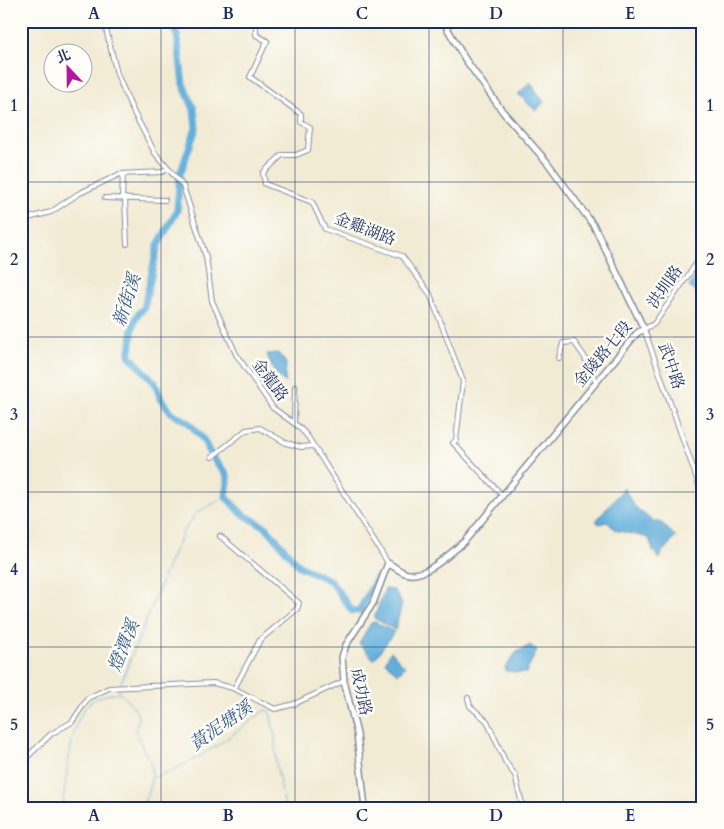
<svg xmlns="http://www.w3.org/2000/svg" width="724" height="829" font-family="Cardo,'Noto Serif TC',serif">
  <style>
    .water { fill: #62afdb; stroke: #3e6f9c }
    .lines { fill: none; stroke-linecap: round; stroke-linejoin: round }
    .stream { stroke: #62afdb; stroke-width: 1 }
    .river { stroke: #62afdb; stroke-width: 7 }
    .minor-casing { stroke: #868d99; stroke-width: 6 }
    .tertiary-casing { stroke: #868d99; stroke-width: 8 }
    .minor { stroke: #fff; stroke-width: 4 }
    .tertiary { stroke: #fff; stroke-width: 5 }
    .grid { fill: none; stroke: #1b2f5e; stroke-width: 1; stroke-opacity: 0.55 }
    .labels { text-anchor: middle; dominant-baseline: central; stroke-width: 5; stroke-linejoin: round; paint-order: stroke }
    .street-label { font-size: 16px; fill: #1b2f5e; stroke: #fdfcf7 }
    .water-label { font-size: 18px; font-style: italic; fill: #345c8a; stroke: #fdfcf7 }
    .neatline { fill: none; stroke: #1b2f5e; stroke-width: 2 }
    .grid-label { font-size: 16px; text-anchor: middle; font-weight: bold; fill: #1b2f5e }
  </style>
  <rect width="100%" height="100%" fill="#fdfcf7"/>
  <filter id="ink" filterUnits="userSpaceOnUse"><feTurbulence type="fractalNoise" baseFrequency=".02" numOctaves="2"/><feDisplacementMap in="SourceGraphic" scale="10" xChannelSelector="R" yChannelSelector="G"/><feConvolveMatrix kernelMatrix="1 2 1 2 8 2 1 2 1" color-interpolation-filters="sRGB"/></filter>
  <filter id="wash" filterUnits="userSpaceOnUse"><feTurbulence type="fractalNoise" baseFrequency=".0096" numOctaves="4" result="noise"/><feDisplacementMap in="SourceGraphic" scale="20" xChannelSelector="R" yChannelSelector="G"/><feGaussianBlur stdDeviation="1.12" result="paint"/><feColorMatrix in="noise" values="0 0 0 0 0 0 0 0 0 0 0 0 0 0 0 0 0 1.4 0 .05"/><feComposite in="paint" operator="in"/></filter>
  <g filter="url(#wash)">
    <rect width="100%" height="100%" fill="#f2ebd4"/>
    <!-- water -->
    <g class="water">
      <polygon points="530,82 544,102 536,111 518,94"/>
      <polygon points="703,264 703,298 689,287"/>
      <polygon points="278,353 286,363 285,383 274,372 267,354"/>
      <polygon points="624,488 634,506 651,520 662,523 676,537 662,552 660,559 653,551 649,538 615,530 607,522 599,524 596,521"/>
      <polygon points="385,589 394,590 402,604 395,630 374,618"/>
      <polygon points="375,622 394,632 374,660 359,643 371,623"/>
      <polygon points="530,645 537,650 526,673 506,671 505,667 517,652"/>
      <polygon points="391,651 405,667 398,674 385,662"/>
    </g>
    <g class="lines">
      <!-- stream -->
      <g class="stream">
        <polyline points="120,685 169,563 183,532 197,512 226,497"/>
        <path d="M119,693C126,698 137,708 138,717C138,723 135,728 137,733C149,769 160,761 144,803L149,808"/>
        <path d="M152,778C195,764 229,738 265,710L270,712L275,736L276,764L285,807"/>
        <path d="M62,808C67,781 69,722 89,703C97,696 109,694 118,693L119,689"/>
      </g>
      <!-- river -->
      <path class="river" d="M170,21L177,35L183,84L194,109L196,128L180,174L177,211L158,245L144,308C129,320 134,337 129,355L155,383L161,399L172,413L188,422L203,439L212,457L227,475L228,482L226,497L241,513L267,528L299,566L331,581L352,611H359L377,578"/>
    </g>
  </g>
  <g filter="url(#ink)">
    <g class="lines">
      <defs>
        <g id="minor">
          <polyline points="104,21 117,74 132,109 155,153 183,186 206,257 212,301 236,354 273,408 299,427 308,437 388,563"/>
          <polyline points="256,21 256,35 267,41 250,77 301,114 301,122 310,127 308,150 296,155 282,155 263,173 265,184 312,202 325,229 402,256 430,294 463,381 456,440 453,443 502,495"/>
          <polyline points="105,198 165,200"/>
          <polyline points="122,198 123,174"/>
          <polyline points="125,198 127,244"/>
          <polyline points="21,220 51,212 78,194 120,174 162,172 168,169"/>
          <polyline points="703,254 654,324 644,329 703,496"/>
          <polyline points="559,358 563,343 574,342 584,356 596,382"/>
          <polyline points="294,423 295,387"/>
          <polyline points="212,457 246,430 260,428 286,443 301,447 313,446"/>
          <polyline points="220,536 299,603 297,609 260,640 234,689"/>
          <polyline points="468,698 470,706 487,721 506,763 515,775 523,808"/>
          <polyline points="21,763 51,734 72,722 88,698 109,688 213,683 233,688 275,709 294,704 344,681"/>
          <polyline points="271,808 280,804 283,808"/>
          <polyline points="689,808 703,803"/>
        </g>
        <path id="tertiary" d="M365,808L357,734L344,681L342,657L346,645L373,603L388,563C393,566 399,571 405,573C425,580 450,553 464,542L637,333L644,329L594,226L547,162L503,112L465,59L443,21"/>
      </defs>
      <!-- minor casing -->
      <use href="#minor" class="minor-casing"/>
      <!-- tertiary casing -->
      <use href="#tertiary" class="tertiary-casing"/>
      <!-- minor -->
      <use href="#minor" class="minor"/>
      <!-- tertiary -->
      <use href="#tertiary" class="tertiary"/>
    </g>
  </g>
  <!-- grid -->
  <path class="grid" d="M161,21V808M295,21V808M429,21V808M563,21V808M21,182H703M21,337H703M21,492H703M21,647H703"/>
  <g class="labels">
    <!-- street labels -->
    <g class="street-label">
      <text transform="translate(365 229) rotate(21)">金雞湖路</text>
      <text transform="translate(665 287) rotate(-55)">洪圳路</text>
      <text transform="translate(603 354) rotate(-50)">金陵路七段</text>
      <text transform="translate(671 366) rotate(71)">武中路</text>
      <text transform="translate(270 380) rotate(53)">金龍路</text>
      <text transform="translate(361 692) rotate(78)">成功路</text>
    </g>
    <!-- water labels -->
    <g class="water-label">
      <text transform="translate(127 300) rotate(-72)">新街溪</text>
      <text transform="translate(124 646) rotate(-68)">燈潭溪</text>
      <text transform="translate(221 726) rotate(-35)">黃泥塘溪</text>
    </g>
  </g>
  <!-- margin -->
  <rect width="724" height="829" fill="none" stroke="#fdfcf7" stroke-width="55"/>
  <!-- north arrow -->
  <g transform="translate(68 68) rotate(338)"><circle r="24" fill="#fdfcf7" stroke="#a3aaba"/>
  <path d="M0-4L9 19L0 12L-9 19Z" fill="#b5179e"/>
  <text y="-8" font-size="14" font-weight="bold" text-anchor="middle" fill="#1b2f5e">北</text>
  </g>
  <rect x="28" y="28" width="668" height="774" class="neatline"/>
  <g class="grid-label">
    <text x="94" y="19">A</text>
    <text x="228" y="19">B</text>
    <text x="362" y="19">C</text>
    <text x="496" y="19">D</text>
    <text x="630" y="19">E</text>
    <text x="14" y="111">1</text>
    <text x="710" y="111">1</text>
    <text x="14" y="265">2</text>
    <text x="710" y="265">2</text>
    <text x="14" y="420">3</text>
    <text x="710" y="420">3</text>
    <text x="14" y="575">4</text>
    <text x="710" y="575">4</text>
    <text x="14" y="730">5</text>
    <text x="710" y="730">5</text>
    <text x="94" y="821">A</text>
    <text x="228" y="821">B</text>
    <text x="362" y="821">C</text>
    <text x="496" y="821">D</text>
    <text x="630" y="821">E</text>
  </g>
</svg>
